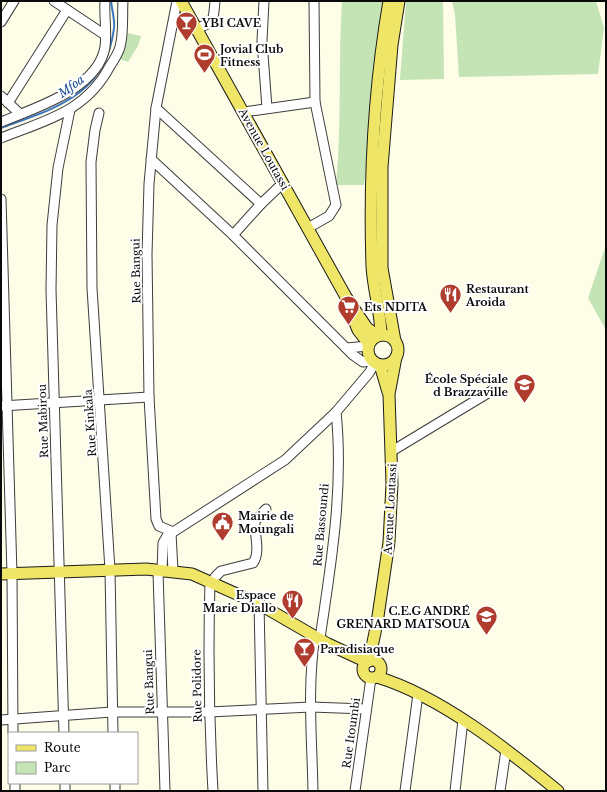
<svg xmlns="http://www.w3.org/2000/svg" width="607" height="792" font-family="'Libre Baskerville',serif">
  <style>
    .green { fill: #c5e4b5 }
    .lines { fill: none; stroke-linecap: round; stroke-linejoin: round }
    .stream { stroke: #3c76c3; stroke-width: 2 }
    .minor-casing { stroke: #3d3d3d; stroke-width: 11 }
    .major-casing { stroke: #1b1b1b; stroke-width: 13 }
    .minor { stroke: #fff; stroke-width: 9 }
    .major { stroke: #efe566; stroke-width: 11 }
    .labels { text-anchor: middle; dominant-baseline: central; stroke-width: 4; stroke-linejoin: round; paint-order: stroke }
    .poi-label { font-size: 11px; font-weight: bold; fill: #0a0a0a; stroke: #fff; text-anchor: start }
    .street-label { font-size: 11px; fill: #0a0a0a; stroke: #fff }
    .water-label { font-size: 12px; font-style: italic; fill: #1d4b91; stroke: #fff }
  </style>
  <rect width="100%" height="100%" fill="#fdfde8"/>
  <!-- green -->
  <g class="green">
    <path d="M342,1H388L364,185H336C342,124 338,62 342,1Z"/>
    <polygon points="406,1 443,1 444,79 400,80"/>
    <polygon points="452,1 596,1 604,28 598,74 459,77 455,15"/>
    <polygon points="128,33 141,36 138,46 128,62 120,59"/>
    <polygon points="606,245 606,330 588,298"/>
  </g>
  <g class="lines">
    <!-- stream -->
    <path class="stream" d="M1,128C56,108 106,95 114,28C115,20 112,10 111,1"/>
    <defs>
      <g id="minor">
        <polyline points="54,1 105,35"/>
        <polyline points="264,1 262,41 267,108"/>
        <polyline points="1,22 14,1"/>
        <path d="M197,28C216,23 213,19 215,1"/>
        <polyline points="1,96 20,114"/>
        <polyline points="8,103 67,10"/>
        <polyline points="156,108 261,204"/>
        <polyline points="244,112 315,102"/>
        <polyline points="99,113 95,130 91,162 92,288 110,570 113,733"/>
        <path d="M1,122C35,108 98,89 105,47C107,32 104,16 105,1"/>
        <path d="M1,138C46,120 86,112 110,66C114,60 118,54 120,47C124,32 122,16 123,1"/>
        <polyline points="151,159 233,235 353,355 363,362 372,361"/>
        <polyline points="1,199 12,574 13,733"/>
        <polyline points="308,228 329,216 336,205 315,102 314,1"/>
        <polyline points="233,235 261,204 283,183"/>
        <polyline points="347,348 368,346"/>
        <polyline points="1,406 149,397"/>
        <polyline points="392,451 493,390"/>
        <polyline points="173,532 159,526 156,519 149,397 147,254 149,184 156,108 177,1"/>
        <polyline points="171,533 173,571"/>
        <polyline points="158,572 165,791"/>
        <polyline points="162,572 163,543 167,536 285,460 336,412 369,373 375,363"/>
        <path d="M215,577L221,571L253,563C261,552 254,534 255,521L266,509"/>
        <path d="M210,581C208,651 209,721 213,791"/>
        <polyline points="259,604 263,791"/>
        <path d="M320,638C331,565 344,487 336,412"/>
        <polyline points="1,720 112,712 209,712 311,707 365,709"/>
        <polyline points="64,733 51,290 52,225 58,168 70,110"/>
        <polyline points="15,783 15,791"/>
        <polyline points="65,783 65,791"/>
        <polyline points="115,783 115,791"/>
        <path d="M313,791C312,739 307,687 315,636"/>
        <polyline points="355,791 371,678"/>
        <polyline points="405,791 418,694"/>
        <polyline points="455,791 463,720"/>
        <polyline points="500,791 506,750"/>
      </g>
      <g id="major">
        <polyline points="181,1 346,297 367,328 378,336"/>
        <polyline points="351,313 358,330 369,344"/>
        <circle cx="383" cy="350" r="15"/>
        <path d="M381,335C381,312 373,289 372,266C369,177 374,88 389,1"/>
        <polyline points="395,341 382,268 382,167 392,45 399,1"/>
        <polyline points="380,365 388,392"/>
        <polyline points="1,574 146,569 192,574 259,604 328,644 367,662"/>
        <circle cx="372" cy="669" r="9"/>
        <polyline points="369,661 377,623 389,542 392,484 389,394 396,357"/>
        <path d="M377,677C440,696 507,749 558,791"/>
      </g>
    </defs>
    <!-- minor casing -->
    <use href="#minor" class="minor-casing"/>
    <!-- major casing -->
    <use href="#major" class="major-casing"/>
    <!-- minor -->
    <use href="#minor" class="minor"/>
    <!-- major -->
    <use href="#major" class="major"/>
  </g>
  <!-- icons -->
  <defs>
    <symbol id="bar-pin" viewBox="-11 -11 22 30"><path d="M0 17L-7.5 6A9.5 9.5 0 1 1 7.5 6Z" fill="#af3c2d" stroke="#fff"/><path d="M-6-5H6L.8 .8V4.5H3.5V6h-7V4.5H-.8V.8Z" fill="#fff"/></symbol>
    <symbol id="stadium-pin" viewBox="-11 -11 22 30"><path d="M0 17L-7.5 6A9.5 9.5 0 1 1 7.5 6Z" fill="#af3c2d" stroke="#fff"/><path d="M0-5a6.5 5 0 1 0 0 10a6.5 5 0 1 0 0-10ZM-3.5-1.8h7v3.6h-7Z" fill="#fff"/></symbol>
    <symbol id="restaurant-pin" viewBox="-11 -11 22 30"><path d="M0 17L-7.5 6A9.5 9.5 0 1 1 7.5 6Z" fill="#af3c2d" stroke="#fff"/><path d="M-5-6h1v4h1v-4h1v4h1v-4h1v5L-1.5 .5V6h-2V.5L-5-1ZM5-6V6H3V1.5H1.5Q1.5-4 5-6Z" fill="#fff"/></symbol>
    <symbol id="supermarket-pin" viewBox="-11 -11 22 30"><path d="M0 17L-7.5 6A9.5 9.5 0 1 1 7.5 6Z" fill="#af3c2d" stroke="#fff"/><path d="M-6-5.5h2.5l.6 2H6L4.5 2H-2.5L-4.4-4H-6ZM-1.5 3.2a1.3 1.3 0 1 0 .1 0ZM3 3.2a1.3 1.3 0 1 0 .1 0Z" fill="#fff"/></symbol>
    <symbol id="school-pin" viewBox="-11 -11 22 30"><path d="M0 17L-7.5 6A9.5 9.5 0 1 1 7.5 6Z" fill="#af3c2d" stroke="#fff"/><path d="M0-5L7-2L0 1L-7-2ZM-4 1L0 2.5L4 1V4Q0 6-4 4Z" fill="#fff"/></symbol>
    <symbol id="civic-pin" viewBox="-11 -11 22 30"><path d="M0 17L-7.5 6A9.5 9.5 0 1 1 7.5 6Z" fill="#af3c2d" stroke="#fff"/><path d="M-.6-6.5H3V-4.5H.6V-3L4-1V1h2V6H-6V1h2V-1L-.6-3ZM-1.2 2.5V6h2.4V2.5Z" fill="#fff"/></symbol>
  </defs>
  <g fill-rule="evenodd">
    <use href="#bar-pin" x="174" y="10" width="25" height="34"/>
    <use href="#stadium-pin" x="192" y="42" width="25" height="34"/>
    <use href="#restaurant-pin" x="438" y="282" width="25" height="34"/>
    <use href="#supermarket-pin" x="336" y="294" width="25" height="34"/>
    <use href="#school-pin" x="512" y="372" width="25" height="34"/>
    <use href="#civic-pin" x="210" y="510" width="25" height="34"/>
    <use href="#restaurant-pin" x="280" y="588" width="25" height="34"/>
    <use href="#school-pin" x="474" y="604" width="25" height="34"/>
    <use href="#bar-pin" x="292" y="636" width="25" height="34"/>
  </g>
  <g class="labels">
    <!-- poi labels -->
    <g class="poi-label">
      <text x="202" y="23">YBI CAVE</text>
      <text x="220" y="49">Jovial Club<tspan x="220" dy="13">Fitness</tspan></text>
      <text x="466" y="289">Restaurant<tspan x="466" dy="13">Aroida</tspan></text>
      <text x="364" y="307">Ets NDITA</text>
      <text x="508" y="379" text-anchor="end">École Spéciale<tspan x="508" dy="13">d Brazzaville</tspan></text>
      <text x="238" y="516">Mairie de<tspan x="238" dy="13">Moungali</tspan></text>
      <text x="276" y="595" text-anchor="end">Espace<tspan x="276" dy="13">Marie Diallo</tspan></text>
      <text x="470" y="611" text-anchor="end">C.E.G ANDRÉ<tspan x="470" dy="13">GRENARD MATSOUA</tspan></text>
      <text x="320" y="649">Paradisiaque</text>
    </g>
    <!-- street labels -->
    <g class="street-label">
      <text transform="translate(264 149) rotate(61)">Avenue Loutassi</text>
      <text transform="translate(136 271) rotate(-91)">Rue Bangui</text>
      <text transform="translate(43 421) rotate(-92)">Rue Mabirou</text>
      <text transform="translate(90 423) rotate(-94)">Rue Kinkala</text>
      <text transform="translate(390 509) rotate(-87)">Avenue Loutassi</text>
      <text transform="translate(321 525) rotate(-85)">Rue Bassoundi</text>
      <text transform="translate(149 682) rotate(-92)">Rue Bangui</text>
      <text transform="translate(197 686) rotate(-91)">Rue Polidore</text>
      <text transform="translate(351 733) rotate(-82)">Rue Itoumbi</text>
    </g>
    <!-- water labels -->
    <g class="water-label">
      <text transform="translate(71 86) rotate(-36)">Mfoa</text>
    </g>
  </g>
  <!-- border -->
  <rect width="607" height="792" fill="none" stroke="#0a0a0a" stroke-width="4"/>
  <!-- legend -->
  <rect x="8" y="732" width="130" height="52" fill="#ffffff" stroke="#9d9d9d"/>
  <rect x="16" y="745" width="20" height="6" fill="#efe566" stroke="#9d9d9d"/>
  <text x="44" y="752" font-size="12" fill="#0a0a0a">Route</text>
  <rect x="16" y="762" width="20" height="12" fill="#c5e4b5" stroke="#9d9d9d"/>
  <text x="44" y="772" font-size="12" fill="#0a0a0a">Parc</text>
</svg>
